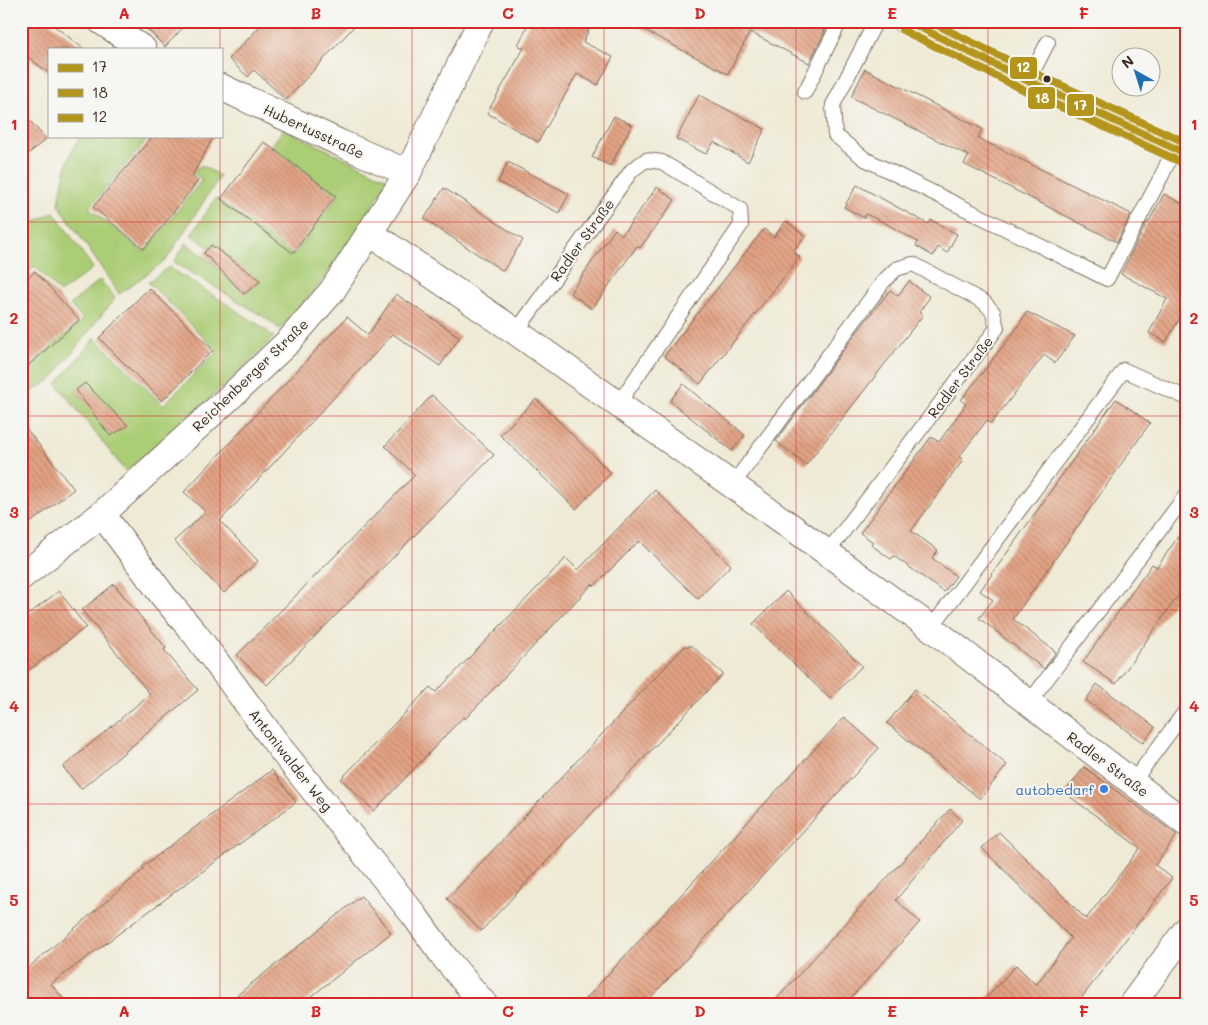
<svg xmlns="http://www.w3.org/2000/svg" width="1208" height="1025" font-family="Mali,sans-serif">
  <style>
    .grass { fill: #abcd76; stroke: #737c4a }
    .building { fill: url(#building-back-hatch) }
    .lines { fill: none; stroke-linecap: round; stroke-linejoin: round }
    .lane-casing { stroke: #7a6d5e; stroke-width: 16 }
    .street-casing { stroke: #7a6d5e; stroke-width: 28 }
    .secondary-casing { stroke: #7a6d5e; stroke-width: 29 }
    .lane { stroke: #fff; stroke-width: 14 }
    .street { stroke: #fff; stroke-width: 26 }
    .secondary { stroke: #fff; stroke-width: 28 }
    .bus-1-casing { stroke: #f6f6f2; stroke-width: 11 }
    .bus-2-casing { stroke: #f6f6f2; stroke-width: 11 }
    .bus-3-casing { stroke: #f6f6f2; stroke-width: 11 }
    .bus-1 { stroke: #b4951c; stroke-width: 8 }
    .bus-2 { stroke: #b4951c; stroke-width: 8 }
    .bus-3 { stroke: #b4951c; stroke-width: 8 }
    .grid { fill: none; stroke: #d62828; stroke-width: 1; stroke-opacity: 0.55 }
    .bus-dot { fill: #3b2a1e; stroke: #f6f6f2; stroke-width: 2 }
    .shop-dot { fill: #3f7fe0; stroke: #f6f6f2; stroke-width: 2 }
    .labels { text-anchor: middle; dominant-baseline: central; stroke-width: 4; stroke-linejoin: round; paint-order: stroke }
    .street-label { font-size: 14px; fill: #3b2a1e; stroke: #f6f6f2 }
    .shop-label { font-size: 14px; fill: #366cbe; stroke: #f6f6f2; text-anchor: end }
    .line-badge { stroke: #f6f6f2; stroke-width: 2 }
    .badge-label { font-size: 14px; text-anchor: middle; font-weight: bold; fill: #fff }
    .neatline { fill: none; stroke: #d62828; stroke-width: 2 }
    .grid-label { font-size: 16px; text-anchor: middle; font-weight: bold; fill: #d62828 }
  </style>
  <defs>
    <pattern id="building-back-hatch" width="6" height="6" patternUnits="userSpaceOnUse" patternTransform="scale(1.25)"><rect width="6" height="6" fill="#e3a384"/><path d="M-1 5l2 2M0 0l6 6M5-1l2 2" fill="none" stroke="#b9856b"/></pattern>
  </defs>
  <rect width="100%" height="100%" fill="#f6f6f2"/>
  <filter id="ink" filterUnits="userSpaceOnUse"><feTurbulence type="fractalNoise" baseFrequency=".02" numOctaves="2"/><feDisplacementMap in="SourceGraphic" scale="10" xChannelSelector="R" yChannelSelector="G"/><feConvolveMatrix kernelMatrix="1 2 1 2 8 2 1 2 1" color-interpolation-filters="sRGB"/></filter>
  <filter id="wash" filterUnits="userSpaceOnUse"><feTurbulence type="fractalNoise" baseFrequency=".0096" numOctaves="4" result="noise"/><feDisplacementMap in="SourceGraphic" scale="20" xChannelSelector="R" yChannelSelector="G"/><feGaussianBlur stdDeviation="1.12" result="paint"/><feColorMatrix in="noise" values="0 0 0 0 0 0 0 0 0 0 0 0 0 0 0 0 0 1.4 0 .05"/><feComposite in="paint" operator="in"/></filter>
  <g filter="url(#wash)">
    <rect width="100%" height="100%" fill="#efead6"/>
    <!-- grass -->
    <g class="grass">
      <polygon points="284,129 388,179 361,226 322,281 280,329 264,317 174,262 186,243 213,263 244,294 260,281 223,254 221,249 216,246 210,248 191,235 216,198 293,255 338,196 271,146"/>
      <path d="M82,136H150L89,208L144,252L202,180L193,173L201,165L220,176L166,260L119,294L59,205C62,185 67,150 82,136Z"/>
      <polygon points="54,212 93,268 60,293 35,266 21,279 21,229"/>
      <polygon points="169,267 259,325 274,337 223,387 126,472 57,384 95,338 163,405 217,351 148,282"/>
      <polygon points="100,280 115,298 50,381 21,397 21,374 83,319 70,305"/>
    </g>
    <g id="blocks">
      <!-- building -->
      <g class="building">
        <polygon points="21,21 48,21 84,49 49,49 49,73 21,52"/>
        <polygon points="139,21 189,21 165,47"/>
        <polygon points="265,21 359,21 286,100 254,70 248,77 229,59"/>
        <polygon points="530,21 593,21 583,42 613,57 598,85 577,74 538,142 487,113 524,48 518,45"/>
        <polygon points="627,21 807,21 825,31 809,63 750,32 728,74"/>
        <polygon points="865,69 982,129 978,138 1131,214 1117,242 964,164 969,156 851,97"/>
        <polygon points="699,95 765,129 748,162 714,142 706,154 676,139"/>
        <polygon points="21,111 46,139 21,160"/>
        <polygon points="614,116 632,125 610,166 592,157"/>
        <polygon points="153,136 214,136 192,176 198,181 144,249 93,207"/>
        <polygon points="264,142 336,196 293,253 221,199"/>
        <polygon points="508,162 569,194 559,213 498,182"/>
        <polygon points="857,185 928,224 931,220 957,234 947,253 938,247 933,256 916,246 918,242 885,223 866,214 864,218 844,207"/>
        <polygon points="657,187 675,200 640,248 637,246 592,309 570,293 615,229 622,235"/>
        <polygon points="444,188 523,240 503,271 424,219"/>
        <polygon points="1164,194 1187,206 1187,310 1185,309 1166,342 1149,333 1167,299 1121,274 1147,222 1148,223"/>
        <polygon points="786,221 805,236 793,251 800,257 700,384 664,356 764,229 774,237"/>
        <polygon points="211,245 261,281 244,294 204,253"/>
        <polygon points="35,271 79,320 21,372 21,284"/>
        <polygon points="909,281 930,297 919,312 923,315 806,465 776,441 857,332 890,290 898,296"/>
        <polygon points="149,288 213,350 162,401 99,338"/>
        <polygon points="396,294 460,337 440,366 393,334 220,521 258,561 224,593 174,541 206,512 184,492 347,317 368,335"/>
        <polygon points="1027,312 1075,336 1055,363 1044,355 991,424 987,420 959,457 963,460 911,531 938,550 932,558 956,576 944,592 894,556 891,559 871,545 873,542 860,533 931,437 939,442 966,404 961,400 1014,332"/>
        <polygon points="85,383 128,426 110,436 76,390"/>
        <polygon points="683,384 745,435 732,451 670,401"/>
        <polygon points="432,395 494,455 267,685 237,655 415,475 385,446"/>
        <polygon points="536,399 611,473 576,509 500,435"/>
        <polygon points="1116,399 1150,423 1013,619 1056,652 1044,669 979,618 993,600 980,591"/>
        <polygon points="21,422 74,489 21,530"/>
        <polygon points="655,490 731,565 698,599 639,541 594,586 592,584 465,719 463,717 374,811 341,779 430,687 436,692 566,558 578,570"/>
        <polygon points="1187,524 1187,583 1116,684 1083,662 1152,564 1157,567"/>
        <polygon points="114,584 166,648 164,650 198,690 81,789 63,767 150,694 82,610"/>
        <polygon points="59,591 86,627 21,676 21,620"/>
        <polygon points="786,591 862,666 830,699 753,624"/>
        <polygon points="685,646 692,646 723,674 481,931 447,899"/>
        <polygon points="1097,684 1155,727 1143,743 1086,700"/>
        <polygon points="915,689 1007,765 980,799 887,723"/>
        <polygon points="844,717 879,748 733,908 645,1004 581,1004"/>
        <polygon points="1084,767 1177,835 1155,865 1172,878 1077,1004 981,1004 1016,965 1036,985 1071,938 982,848 999,832 1086,919 1140,848 1065,793"/>
        <polygon points="272,770 296,802 51,984 68,1004 21,1004 21,974 144,869 142,867"/>
        <polygon points="950,809 962,820 896,900 920,922 845,1004 772,1004"/>
        <polygon points="361,896 391,933 302,1004 226,1004"/>
      </g>
    </g>
  </g>
  <g filter="url(#ink)">
    <use href="#blocks" fill-opacity="0" stroke="#7a6d5e" stroke-width="1"/>
    <g class="lines">
      <defs>
        <g id="lane">
          <polyline points="876,21 833,105 835,135 865,159 1107,279 1162,175 1174,149"/>
          <polyline points="1028,81 1048,42"/>
          <polyline points="805,92 840,21"/>
          <polyline points="516,332 632,170 646,160 662,162 740,209 741,225 618,404"/>
          <polyline points="733,484 883,282 896,269 913,264 984,302 993,312 997,328 827,553"/>
          <polyline points="931,628 1124,370 1187,398"/>
          <polyline points="1028,704 1187,494"/>
          <polyline points="1132,783 1187,709"/>
        </g>
        <g id="street">
          <polyline points="101,21 143,49"/>
          <polyline points="221,87 340,143 408,173"/>
          <polyline points="370,233 516,332 793,528 931,628 1187,824"/>
          <polyline points="102,514 164,597 196,635 283,752 414,915 445,958 484,1004"/>
          <polyline points="21,577 102,514 231,396 289,341 332,291 408,173 481,21"/>
          <polyline points="1132,1004 1187,929"/>
        </g>
        <polyline id="secondary" points="906,21 1028,81 1187,154"/>
      </defs>
      <!-- lane casing -->
      <use href="#lane" class="lane-casing"/>
      <!-- street casing -->
      <use href="#street" class="street-casing"/>
      <!-- secondary casing -->
      <use href="#secondary" class="secondary-casing"/>
      <!-- lane -->
      <use href="#lane" class="lane"/>
      <!-- street -->
      <use href="#street" class="street"/>
      <!-- secondary -->
      <use href="#secondary" class="secondary"/>
      <defs>
        <polyline id="bus-1" points="907,21 1028,81 1187,154"/>
        <polyline id="bus-2" points="902,30 1024,90 1183,163"/>
        <polyline id="bus-3" points="929,21 1032,72 1187,143"/>
      </defs>
      <!-- bus-1 casing -->
      <use href="#bus-1" class="bus-1-casing"/>
      <!-- bus-2 casing -->
      <use href="#bus-2" class="bus-2-casing"/>
      <!-- bus-3 casing -->
      <use href="#bus-3" class="bus-3-casing"/>
      <!-- bus-1 -->
      <use href="#bus-1" class="bus-1"/>
      <!-- bus-2 -->
      <use href="#bus-2" class="bus-2"/>
      <!-- bus-3 -->
      <use href="#bus-3" class="bus-3"/>
    </g>
  </g>
  <!-- grid -->
  <path class="grid" d="M220,21V49M412,21V1004M604,21V1004M796,21V1004M988,21V1004M220,136V1004M21,222H1187M21,416H1187M21,610H1187M21,804H1187"/>
  <!-- markers -->
  <circle class="bus-dot" cx="1047" cy="79" r="4.5"/>
  <circle class="shop-dot" cx="1104" cy="789" r="5"/>
  <g class="labels">
    <!-- street labels -->
    <g class="street-label">
      <text transform="translate(314 131) rotate(25)">Hubertusstraße</text>
      <text transform="translate(582 240) rotate(-54)">Radler Straße</text>
      <text transform="translate(250 375) rotate(-44)">Reichenberger Straße</text>
      <text transform="translate(960 377) rotate(-53)">Radler Straße</text>
      <text transform="translate(291 760) rotate(52)">Antoniwalder Weg</text>
      <text transform="translate(1108 764) rotate(37)">Radler Straße</text>
    </g>
    <!-- shop labels -->
    <g class="shop-label">
      <text x="1094" y="789">autobedarf</text>
    </g>
  </g>
  <g class="line-badge">
    <rect x="1009" y="56" width="29" height="24" rx="5" fill="#b4951c"/>
    <rect x="1027" y="86" width="29" height="24" rx="5" fill="#b4951c"/>
    <rect x="1066" y="93" width="29" height="24" rx="5" fill="#b4951c"/>
  </g>
  <g class="badge-label">
    <text x="1023" y="72">12</text>
    <text x="1042" y="103">18</text>
    <text x="1080" y="110">17</text>
  </g>
  <!-- margin -->
  <rect width="1208" height="1025" fill="none" stroke="#f6f6f2" stroke-width="55"/>
  <!-- legend -->
  <rect x="48" y="48" width="175" height="90" fill="#f6f6f2" stroke="#aba49d"/>
  <rect x="58" y="64" width="25" height="8" fill="#b4951c" stroke="#aba49d"/>
  <text x="92" y="72" font-size="15" fill="#3b2a1e">17</text>
  <rect x="58" y="89" width="25" height="8" fill="#b4951c" stroke="#aba49d"/>
  <text x="92" y="98" font-size="15" fill="#3b2a1e">18</text>
  <rect x="58" y="114" width="25" height="8" fill="#b4951c" stroke="#aba49d"/>
  <text x="92" y="122" font-size="15" fill="#3b2a1e">12</text>
  <!-- north arrow -->
  <g transform="translate(1136 72) rotate(321)"><circle r="24" fill="#f6f6f2" stroke="#aba49d"/>
  <path d="M0-4L9 19L0 12L-9 19Z" fill="#1f6fb2"/>
  <text y="-8" font-size="14" font-weight="bold" text-anchor="middle" fill="#3b2a1e">N</text>
  </g>
  <rect x="28" y="28" width="1152" height="970" class="neatline"/>
  <g class="grid-label">
    <text x="124" y="19">A</text>
    <text x="316" y="19">B</text>
    <text x="508" y="19">C</text>
    <text x="700" y="19">D</text>
    <text x="892" y="19">E</text>
    <text x="1084" y="19">F</text>
    <text x="14" y="130">1</text>
    <text x="1194" y="130">1</text>
    <text x="14" y="324">2</text>
    <text x="1194" y="324">2</text>
    <text x="14" y="518">3</text>
    <text x="1194" y="518">3</text>
    <text x="14" y="712">4</text>
    <text x="1194" y="712">4</text>
    <text x="14" y="906">5</text>
    <text x="1194" y="906">5</text>
    <text x="124" y="1017">A</text>
    <text x="316" y="1017">B</text>
    <text x="508" y="1017">C</text>
    <text x="700" y="1017">D</text>
    <text x="892" y="1017">E</text>
    <text x="1084" y="1017">F</text>
  </g>
</svg>
